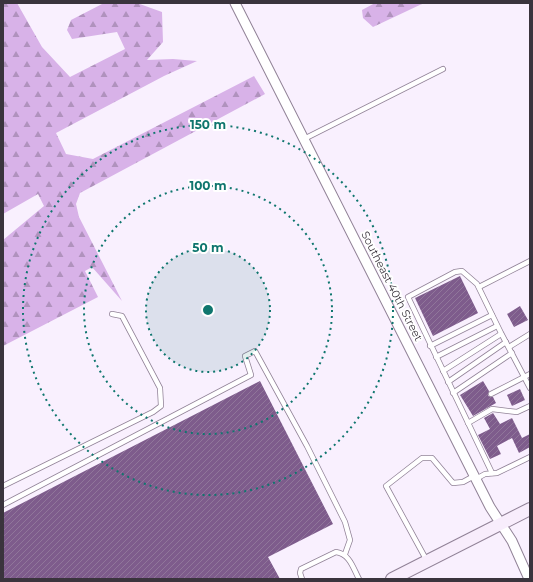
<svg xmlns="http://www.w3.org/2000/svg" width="533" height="582" font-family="Montserrat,sans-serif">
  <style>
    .forest { fill: url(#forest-firs) }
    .building { fill: url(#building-hatch) }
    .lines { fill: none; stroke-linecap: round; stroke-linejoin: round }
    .lane-casing { stroke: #918297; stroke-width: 6 }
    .street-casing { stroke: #918297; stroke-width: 11 }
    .secondary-casing { stroke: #918297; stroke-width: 14 }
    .lane { stroke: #fff; stroke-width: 4.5 }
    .street { stroke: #fff; stroke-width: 9 }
    .secondary { stroke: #f8edfc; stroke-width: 12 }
    .ring { fill: none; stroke: #0f766e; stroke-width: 2; stroke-dasharray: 2 4 }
    .labels { text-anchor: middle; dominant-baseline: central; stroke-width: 4; stroke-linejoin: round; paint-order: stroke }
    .street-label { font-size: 11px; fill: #3a343d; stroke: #fff }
    .centre { fill: #0f766e; stroke: #fff; stroke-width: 2 }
    .ring-label { font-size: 12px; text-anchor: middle; font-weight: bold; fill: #0f766e; stroke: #fff; stroke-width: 4; stroke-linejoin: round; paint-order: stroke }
  </style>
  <defs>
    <pattern id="forest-firs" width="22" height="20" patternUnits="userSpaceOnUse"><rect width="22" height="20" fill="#d8b2e8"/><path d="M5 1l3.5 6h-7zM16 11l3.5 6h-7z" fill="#b092bd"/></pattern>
    <pattern id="building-hatch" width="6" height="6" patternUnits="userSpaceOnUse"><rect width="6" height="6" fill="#7e5c8c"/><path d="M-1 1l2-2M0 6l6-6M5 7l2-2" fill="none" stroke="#90769a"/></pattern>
  </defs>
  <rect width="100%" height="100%" fill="#f9f0fe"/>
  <!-- forest -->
  <g class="forest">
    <polygon points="3,3 17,3 42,47 70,77 125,49 117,32 72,39 67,30 71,20 104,3 137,3 162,12 163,42 147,60 173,59 197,61 164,76 56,133 66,154 93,159 254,76 265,94 80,193 76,204 79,217 122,301 92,267 85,271 98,297 3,346 3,240 44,206 38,194 3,214"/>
    <polygon points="375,3 424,3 373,27 363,18 362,10"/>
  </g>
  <!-- building -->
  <g class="building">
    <polygon points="460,276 478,313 433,336 415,298"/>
    <polygon points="520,306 528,320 514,327 507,314"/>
    <polygon points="260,381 333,524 268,557 280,579 3,579 3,513"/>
    <polygon points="483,381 489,391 488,396 493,397 496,403 473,416 460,395"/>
    <polygon points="520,389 525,400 512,406 507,395"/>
    <polygon points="493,413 500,424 512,418 522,438 530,434 530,447 519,453 512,438 497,446 501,454 490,459 478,435 490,429 484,418"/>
  </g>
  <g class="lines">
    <defs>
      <g id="lane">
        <polyline points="304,139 443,69"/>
        <polyline points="479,287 530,261"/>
        <polyline points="430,346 492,315"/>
        <polyline points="509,347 530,334"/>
        <polyline points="436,357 497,326"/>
        <polyline points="443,371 501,334"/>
        <polyline points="448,382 506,342"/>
        <polyline points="453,393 512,353"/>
        <polyline points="491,394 530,374"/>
        <polyline points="468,423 492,409 517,412 530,406"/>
        <polyline points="492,473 408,297 455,272 462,271 477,284 501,333 530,388"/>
        <polyline points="476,479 485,474 497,473 530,457"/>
        <polyline points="3,486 153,412 161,406 160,388 122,316 112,314"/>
        <polyline points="3,505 251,375 245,356 255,351 307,446 345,522 350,540 345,554"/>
        <polyline points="427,561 386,486 422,458 432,458 453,483 463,482 474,476"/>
        <path d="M302,579L300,573L301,569L336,552C350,554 353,568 359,579"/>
      </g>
      <polyline id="street" points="235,3 490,507 512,541 529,579"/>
      <polyline id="secondary" points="392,579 530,509"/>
    </defs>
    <!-- lane casing -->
    <use href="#lane" class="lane-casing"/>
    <!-- street casing -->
    <use href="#street" class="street-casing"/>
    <!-- secondary casing -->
    <use href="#secondary" class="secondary-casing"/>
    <!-- lane -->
    <use href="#lane" class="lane"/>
    <!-- street -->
    <use href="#street" class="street"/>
    <!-- secondary -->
    <use href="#secondary" class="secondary"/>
  </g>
  <!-- distance rings -->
  <circle cx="208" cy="310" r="62" fill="#0f766e" fill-opacity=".12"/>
  <g class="ring">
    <circle cx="208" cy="310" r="62"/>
    <circle cx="208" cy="310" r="124"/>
    <circle cx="208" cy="310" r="185"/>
  </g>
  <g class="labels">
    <!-- street labels -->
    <g class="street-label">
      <text transform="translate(392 286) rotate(63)">Southeast 40th Street</text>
    </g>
  </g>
  <circle cx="208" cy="310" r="6" class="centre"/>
  <g class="ring-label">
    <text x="208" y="129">150 m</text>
    <text x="208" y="190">100 m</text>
    <text x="208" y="252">50 m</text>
  </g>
  <!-- border -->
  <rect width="533" height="582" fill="none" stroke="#3a343d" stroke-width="8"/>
</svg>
